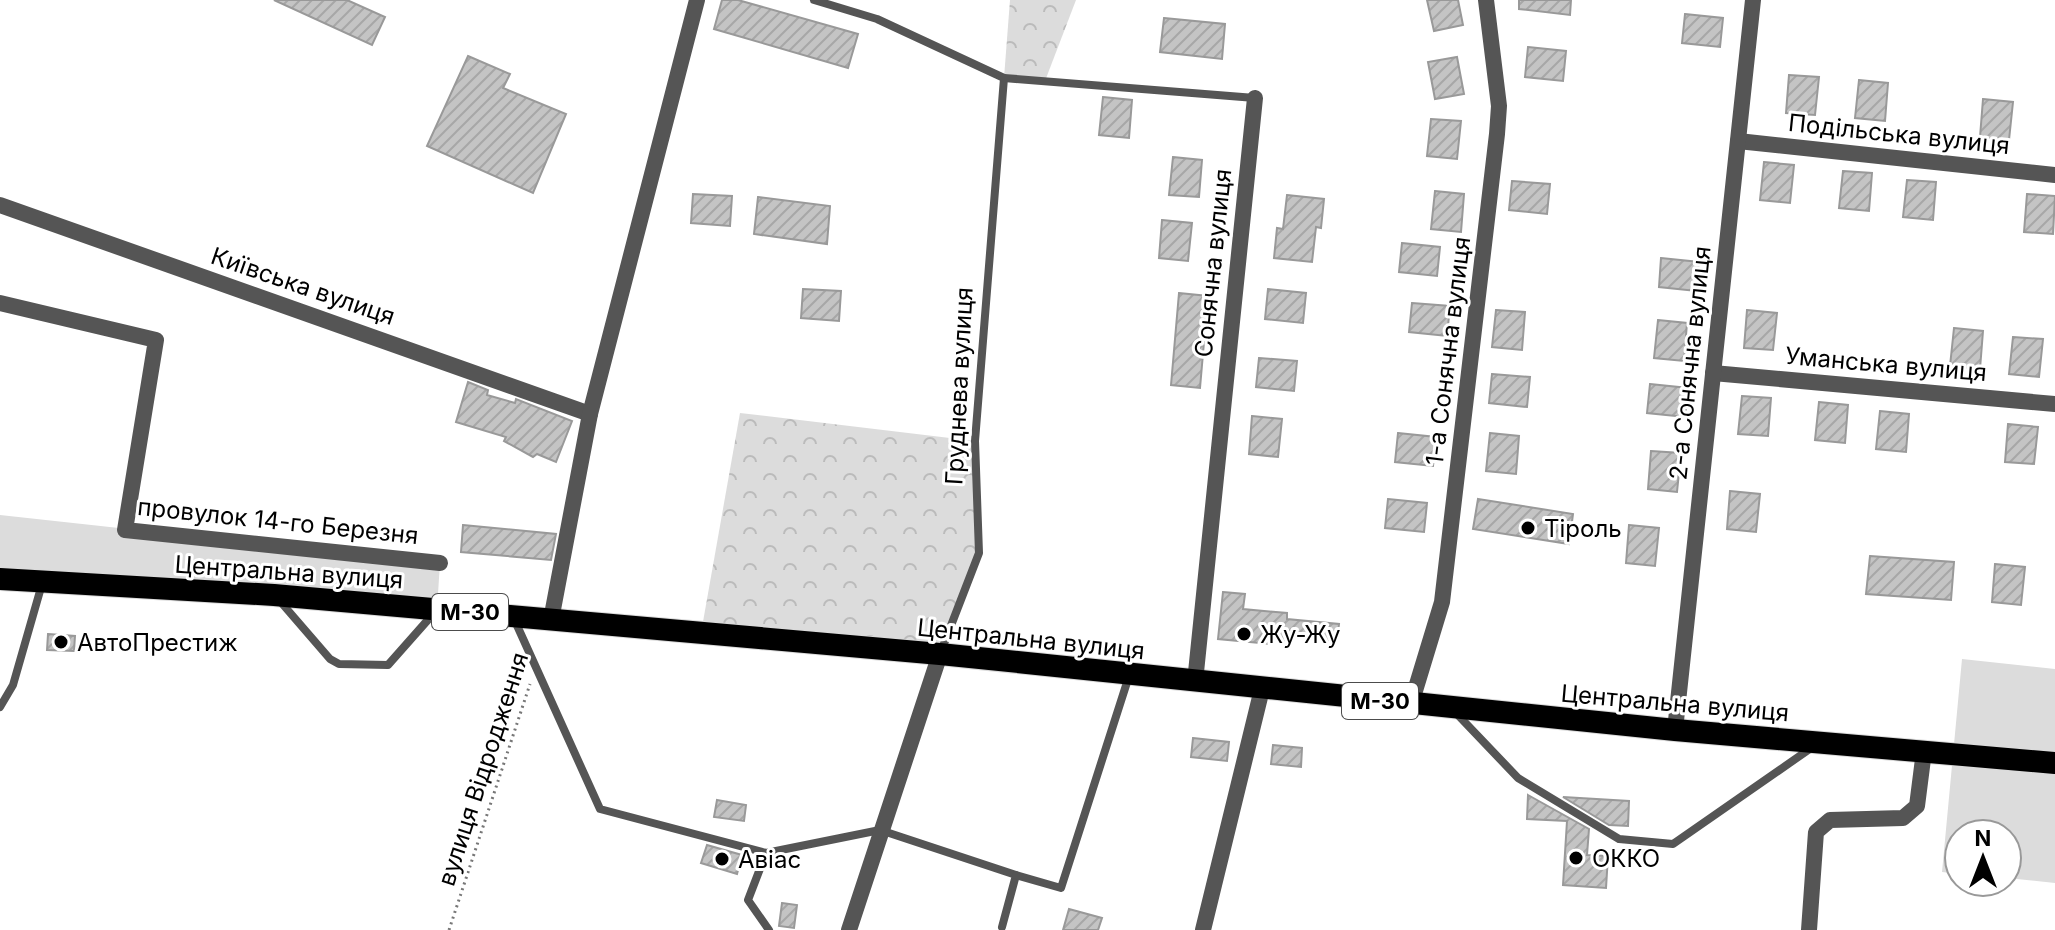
<svg xmlns="http://www.w3.org/2000/svg" width="2055" height="930" font-family="Inter,sans-serif">
  <style>
    .green { fill: #dcdcdc }
    .forest { fill: url(#forest-crowns) }
    .building { fill: url(#building-hatch); stroke: #999; stroke-width: 2 }
    .lines { fill: none; stroke-linecap: round; stroke-linejoin: round }
    .trunk-casing { stroke: #dbdbdb; stroke-width: 24 }
    .path { stroke: #777; stroke-width: 3; stroke-dasharray: 2 4; stroke-linecap: butt }
    .service { stroke: #555; stroke-width: 8 }
    .minor { stroke: #555; stroke-width: 16 }
    .tertiary { stroke: #555; stroke-width: 16 }
    .trunk { stroke: #000; stroke-width: 22 }
    .poi-dot { fill: #000; stroke: #fff; stroke-width: 3 }
    .labels { text-anchor: middle; dominant-baseline: central; stroke-width: 6; stroke-linejoin: round; paint-order: stroke }
    .shield { fill: #fff; stroke: #4c4c4c; stroke-width: 2 }
    .shield-label { font-size: 22px; font-weight: bold; fill: #000 }
    .street-label { font-size: 24px; fill: #000; stroke: #fff }
    .poi-label { font-size: 24px; fill: #000; stroke: #fff; text-anchor: start }
  </style>
  <defs>
    <pattern id="forest-crowns" width="20" height="18" patternUnits="userSpaceOnUse" patternTransform="scale(2)"><rect width="20" height="18" fill="#dcdcdc"/><path d="M2 6a3 3 0 1 1 6 0M12 15a3 3 0 1 1 6 0" fill="none" stroke="#bbb"/></pattern>
    <pattern id="building-hatch" width="6" height="6" patternUnits="userSpaceOnUse" patternTransform="scale(2)"><rect width="6" height="6" fill="#c4c4c4"/><path d="M-1 1l2-2M0 6l6-6M5 7l2-2" fill="none" stroke="#a7a7a7"/></pattern>
  </defs>
  <rect width="100%" height="100%" fill="#fff"/>
  <!-- green -->
  <g class="green">
    <polygon points="0,515 440,563 437,609 0,579"/>
    <polygon points="1962,659 2055,669 2055,883 2007,878 2007,834 1959,834 1959,874 1942,872"/>
  </g>
  <!-- forest -->
  <g class="forest">
    <polygon points="1010,0 1076,0 1045,81 1004,78"/>
    <polygon points="740,413 975,441 979,553 940,654 701,633"/>
  </g>
  <!-- building -->
  <g class="building">
    <polygon points="274,0 347,0 385,17 372,45"/>
    <polygon points="722,0 738,0 858,34 848,68 714,29"/>
    <polygon points="1427,0 1458,0 1463,25 1434,31"/>
    <polygon points="1519,0 1571,0 1570,15 1519,9"/>
    <polygon points="1685,14 1723,18 1720,47 1682,43"/>
    <polygon points="1164,18 1225,24 1222,59 1160,52"/>
    <polygon points="1528,47 1566,51 1563,81 1525,77"/>
    <polygon points="468,56 510,74 503,88 566,114 533,193 427,146"/>
    <polygon points="1457,57 1464,94 1435,99 1428,62"/>
    <polygon points="1789,75 1819,77 1815,115 1786,113"/>
    <polygon points="1859,80 1888,83 1885,121 1855,118"/>
    <polygon points="1103,97 1132,100 1129,138 1099,135"/>
    <polygon points="1983,99 2013,102 2009,140 1980,137"/>
    <polygon points="1431,119 1461,121 1457,159 1427,156"/>
    <polygon points="1173,157 1202,160 1199,197 1169,195"/>
    <polygon points="1764,162 1794,165 1790,203 1760,200"/>
    <polygon points="1843,171 1872,173 1869,211 1839,208"/>
    <polygon points="1907,180 1936,182 1933,220 1903,217"/>
    <polygon points="1512,181 1550,184 1547,214 1509,210"/>
    <polygon points="1435,191 1464,194 1461,232 1431,229"/>
    <polygon points="693,194 732,196 730,226 691,223"/>
    <polygon points="2027,194 2055,196 2053,234 2024,232"/>
    <polygon points="1287,195 1324,199 1321,228 1316,227 1312,262 1274,258 1277,228 1283,229"/>
    <polygon points="758,197 830,206 827,244 754,234"/>
    <polygon points="1162,220 1192,223 1188,261 1159,258"/>
    <polygon points="1402,243 1440,247 1437,276 1399,272"/>
    <polygon points="1661,258 1699,262 1696,291 1659,287"/>
    <polygon points="803,289 841,291 839,321 801,318"/>
    <polygon points="1268,289 1306,293 1303,323 1265,319"/>
    <polygon points="1179,293 1208,296 1200,388 1171,385"/>
    <polygon points="1412,303 1450,306 1447,336 1409,332"/>
    <polygon points="1496,310 1525,312 1522,350 1492,347"/>
    <polygon points="1747,310 1777,313 1773,350 1744,348"/>
    <polygon points="1658,320 1687,323 1684,361 1654,358"/>
    <polygon points="1954,328 1983,331 1980,369 1950,366"/>
    <polygon points="2013,337 2043,339 2039,377 2009,374"/>
    <polygon points="1259,358 1297,361 1294,391 1256,387"/>
    <polygon points="1492,374 1530,377 1527,407 1489,403"/>
    <polygon points="468,382 488,390 487,395 515,403 516,399 572,421 556,462 537,454 533,457 504,441 506,437 456,422"/>
    <polygon points="1650,384 1688,388 1685,417 1647,413"/>
    <polygon points="1742,396 1771,398 1768,436 1738,434"/>
    <polygon points="1819,402 1848,405 1845,443 1815,440"/>
    <polygon points="1880,411 1909,414 1906,452 1876,449"/>
    <polygon points="1252,416 1282,419 1278,457 1249,454"/>
    <polygon points="2008,424 2038,427 2034,464 2005,462"/>
    <polygon points="1398,433 1436,437 1433,466 1395,462"/>
    <polygon points="1490,433 1519,436 1516,474 1486,471"/>
    <polygon points="1651,451 1681,453 1677,492 1648,489"/>
    <polygon points="1730,491 1760,494 1756,532 1727,529"/>
    <polygon points="1388,499 1427,503 1424,532 1385,528"/>
    <polygon points="1478,499 1573,514 1569,544 1473,529"/>
    <polygon points="463,525 556,534 551,560 461,552"/>
    <polygon points="1629,525 1659,528 1655,566 1626,563"/>
    <polygon points="1870,556 1954,562 1951,600 1866,594"/>
    <polygon points="1995,564 2025,567 2021,605 1992,602"/>
    <polygon points="1223,592 1245,594 1243,609 1287,613 1287,619 1339,624 1337,642 1285,636 1284,641 1270,639 1270,644 1218,639"/>
    <polygon points="48,634 75,636 74,651 47,650"/>
    <polygon points="1193,738 1229,742 1227,761 1191,757"/>
    <polygon points="1273,745 1302,748 1301,767 1271,764"/>
    <polygon points="1528,795 1589,829 1587,855 1608,856 1606,888 1563,885 1567,821 1527,819"/>
    <polygon points="1563,797 1629,801 1628,826 1609,825"/>
    <polygon points="717,800 746,805 744,821 714,817"/>
    <polygon points="707,845 742,855 737,874 701,863"/>
    <polygon points="782,903 797,905 794,928 779,926"/>
    <polygon points="1069,909 1102,918 1098,930 1063,930"/>
  </g>
  <g class="lines">
    <defs>
      <polyline id="trunk" points="0,579 274,595 940,654 1675,730 2055,763"/>
    </defs>
    <!-- trunk casing -->
    <use href="#trunk" class="trunk-casing"/>
    <!-- path -->
    <polyline class="path" points="449,930 530,684"/>
    <!-- service -->
    <g class="service">
      <polyline points="814,0 877,19 1004,78 975,441 979,553 940,654"/>
      <polyline points="1004,78 1255,98"/>
      <polyline points="279,600 330,659 339,664 388,665 434,613"/>
      <polyline points="515,621 600,809 766,853 880,830 1016,875 1002,927"/>
      <polyline points="0,707 13,685 42,584"/>
      <polyline points="1456,713 1518,778 1619,839 1673,844 1814,746"/>
      <polyline points="766,853 748,900 769,930"/>
      <polyline points="1016,875 1061,888 1129,676"/>
    </g>
    <!-- minor -->
    <g class="minor">
      <polyline points="1738,141 2055,175"/>
      <polyline points="0,205 590,414"/>
      <polyline points="0,303 156,340 125,530 440,563"/>
      <polyline points="1713,373 2055,404"/>
      <polyline points="551,620 590,414 697,0"/>
      <polyline points="1195,682 1255,98"/>
      <polyline points="1411,704 1442,602 1497,134 1499,106 1486,0"/>
      <polyline points="1675,730 1753,0"/>
      <polyline points="1203,930 1262,689"/>
      <polyline points="1809,930 1816,832 1830,820 1903,818 1917,806 1924,751"/>
    </g>
    <!-- tertiary -->
    <polyline class="tertiary" points="849,930 940,654"/>
    <!-- trunk -->
    <use href="#trunk" class="trunk"/>
  </g>
  <!-- markers -->
  <g class="poi-dot">
    <circle cx="1528" cy="528" r="8"/>
    <circle cx="1244" cy="634" r="8"/>
    <circle cx="61" cy="642" r="8"/>
    <circle cx="1576" cy="858" r="8"/>
    <circle cx="722" cy="859" r="8"/>
  </g>
  <g class="labels">
    <!-- shield labels -->
    <g class="shield">
      <rect x="432" y="594" width="76" height="36" rx="6"/>
      <rect x="1342" y="683" width="76" height="36" rx="6"/>
    </g>
    <g class="shield-label">
      <text x="470" y="612">М-30</text>
      <text x="1380" y="701">М-30</text>
    </g>
    <!-- street labels -->
    <g class="street-label">
      <text transform="translate(1899 134) rotate(6)">Подільська вулиця</text>
      <text transform="translate(1213 263) rotate(-84)">Сонячна вулиця</text>
      <text transform="translate(303 286) rotate(19)">Київська вулиця</text>
      <text transform="translate(1448 351) rotate(-83)">1-а Сонячна вулиця</text>
      <text transform="translate(1690 363) rotate(-84)">2-а Сонячна вулиця</text>
      <text transform="translate(1886 364) rotate(5)">Уманська вулиця</text>
      <text transform="translate(959 386) rotate(-87)">Груднева вулиця</text>
      <text transform="translate(278 521) rotate(6)">провулок 14-го Березня</text>
      <text transform="translate(289 572) rotate(4)">Центральна вулиця</text>
      <text transform="translate(1031 639) rotate(6)">Центральна вулиця</text>
      <text transform="translate(1675 703) rotate(5)">Центральна вулиця</text>
      <text transform="translate(483 769) rotate(-72)">вулиця Відродження</text>
    </g>
    <!-- poi labels -->
    <g class="poi-label">
      <text x="1544" y="528">Тіроль</text>
      <text x="1260" y="634">Жу-Жу</text>
      <text x="77" y="642">АвтоПрестиж</text>
      <text x="1592" y="858">ОККО</text>
      <text x="738" y="859">Авіас</text>
    </g>
  </g>
  <!-- north arrow -->
  <g transform="translate(1983 858)"><circle r="38" fill="#ffffff" stroke="#999999" stroke-width="2"/>
  <path d="M0-6L14 30L0 20L-14 30Z" fill="#000000"/>
  <text y="-12" font-size="22" font-weight="bold" text-anchor="middle" fill="#000000">N</text>
  </g>
</svg>
